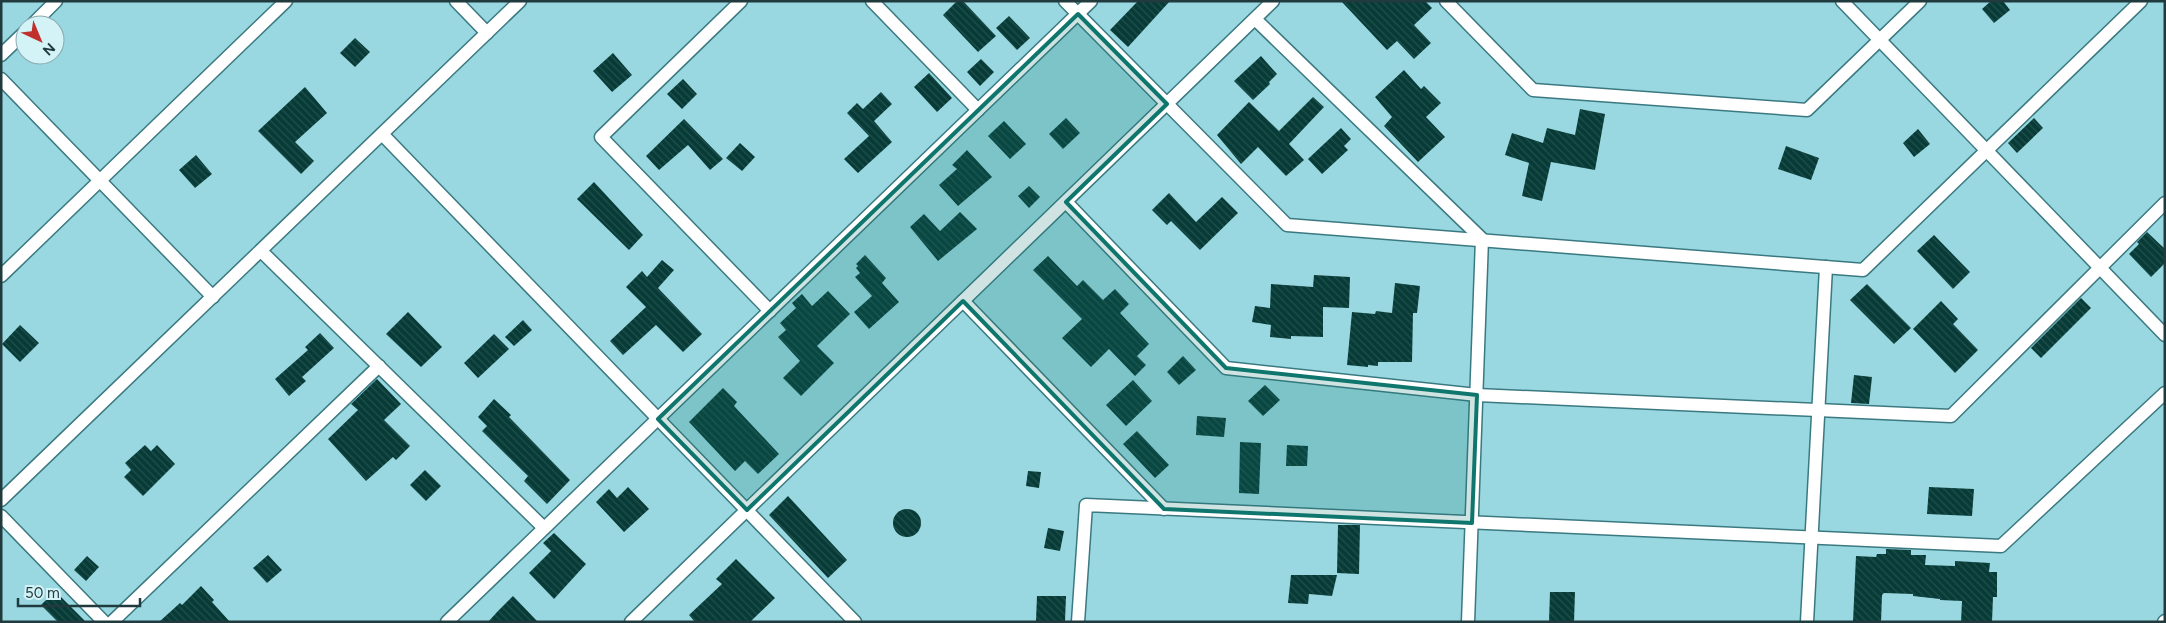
<svg xmlns="http://www.w3.org/2000/svg" width="2166" height="623" font-family="Figtree,sans-serif">
  <style>
    .building { fill: url(#building-back-hatch) }
    .lines { fill: none; stroke-linecap: round; stroke-linejoin: round }
    .minor-casing { stroke: #3b7981; stroke-width: 15 }
    .minor { stroke: #fff; stroke-width: 12 }
    .marked { fill: #0f766e; fill-opacity: 0.2; stroke: #0f766e; stroke-width: 4; stroke-linejoin: round }
  </style>
  <defs>
    <pattern id="building-back-hatch" width="6" height="6" patternUnits="userSpaceOnUse" patternTransform="scale(1.25)"><rect width="6" height="6" fill="#073b37"/><path d="M-1 5l2 2M0 0l6 6M5-1l2 2" fill="none" stroke="#22504c"/></pattern>
  </defs>
  <rect width="100%" height="100%" fill="#99d8e0"/>
  <!-- building -->
  <g class="building">
    <polygon points="957,1 963,1 996,36 978,52 943,15"/>
    <polygon points="1138,1 1170,1 1128,47 1110,30"/>
    <polygon points="1341,1 1425,1 1432,8 1414,25 1431,43 1414,59 1397,41 1387,50"/>
    <polygon points="1991,1 2003,1 2010,10 1994,23 1982,9"/>
    <polygon points="1009,16 1030,38 1017,50 996,28"/>
    <polygon points="355,38 370,52 355,67 340,53"/>
    <polygon points="613,53 632,75 612,92 593,71"/>
    <polygon points="1261,56 1277,74 1269,82 1270,84 1253,100 1234,81"/>
    <polygon points="981,59 994,72 980,86 967,72"/>
    <polygon points="1404,70 1421,89 1424,86 1441,103 1426,117 1445,137 1418,162 1384,126 1392,117 1375,97"/>
    <polygon points="929,73 952,98 937,112 914,87"/>
    <polygon points="683,79 697,94 682,109 667,94"/>
    <polygon points="305,87 327,113 295,142 314,161 301,174 258,131"/>
    <polygon points="881,92 892,104 874,121 892,142 858,173 844,159 869,136 847,113 857,103 863,109"/>
    <polygon points="1313,97 1324,107 1289,144 1304,160 1286,176 1258,147 1241,164 1217,135 1249,102 1279,131"/>
    <polygon points="1580,109 1605,114 1595,170 1551,162 1542,201 1522,196 1529,163 1505,155 1512,133 1543,143 1547,128 1575,135"/>
    <polygon points="1066,118 1080,133 1063,149 1049,134"/>
    <polygon points="2034,118 2043,128 2017,153 2008,143"/>
    <polygon points="684,119 723,159 710,170 688,145 659,170 646,156"/>
    <polygon points="1004,121 1026,144 1010,159 988,136"/>
    <polygon points="1341,128 1351,139 1344,146 1348,150 1322,174 1308,159"/>
    <polygon points="1918,129 1930,144 1914,157 1903,143"/>
    <polygon points="740,143 755,157 742,171 726,158"/>
    <polygon points="1786,146 1819,158 1811,180 1778,169"/>
    <polygon points="967,150 992,177 958,206 939,185 957,169 952,165"/>
    <polygon points="196,155 212,174 195,188 179,170"/>
    <polygon points="594,182 643,235 629,250 577,199"/>
    <polygon points="1029,186 1040,197 1029,208 1018,196"/>
    <polygon points="1169,193 1196,222 1222,197 1238,213 1200,250 1171,221 1167,225 1152,210"/>
    <polygon points="960,212 977,229 938,261 910,227 924,214 940,231"/>
    <polygon points="2147,232 2165,249 2165,263 2151,277 2129,254 2139,244 2137,242"/>
    <polygon points="1934,235 1970,272 1953,289 1917,251"/>
    <polygon points="865,255 886,278 882,283 899,302 869,329 854,312 872,296 855,277 860,273 856,268 858,266 856,264"/>
    <polygon points="1048,256 1077,286 1083,280 1103,300 1115,289 1129,304 1120,313 1149,344 1137,356 1146,365 1135,376 1109,349 1091,367 1062,338 1082,319 1033,270"/>
    <polygon points="662,260 674,270 658,288 702,334 683,352 656,325 623,355 610,341 646,307 626,287 642,271 647,277"/>
    <polygon points="1314,275 1350,277 1349,308 1323,307 1323,337 1291,336 1291,339 1270,337 1271,325 1252,322 1255,306 1270,308 1271,284 1313,287"/>
    <polygon points="1395,283 1420,286 1417,313 1413,313 1412,362 1378,362 1378,366 1368,365 1368,367 1347,365 1352,312 1375,314 1376,311 1392,313"/>
    <polygon points="1867,284 1911,328 1894,344 1850,300"/>
    <polygon points="828,291 850,314 817,346 834,363 801,396 783,378 800,361 778,337 786,330 780,323 796,308 792,303 802,294 812,306"/>
    <polygon points="2081,298 2091,308 2041,358 2031,348"/>
    <polygon points="1941,301 1958,319 1953,324 1978,350 1955,373 1913,329"/>
    <polygon points="408,312 442,347 421,367 386,334"/>
    <polygon points="523,320 532,330 514,346 505,337"/>
    <polygon points="20,325 39,343 20,362 2,344"/>
    <polygon points="320,333 334,348 302,377 306,381 289,396 275,379 308,350 305,347"/>
    <polygon points="494,334 509,349 478,378 464,363"/>
    <polygon points="1183,356 1196,370 1179,385 1167,372"/>
    <polygon points="1854,375 1872,377 1869,404 1851,403"/>
    <polygon points="377,379 401,404 384,420 410,446 396,460 393,457 366,481 328,439 358,410 351,404"/>
    <polygon points="1133,380 1152,401 1126,426 1106,405"/>
    <polygon points="1265,385 1280,400 1263,416 1248,401"/>
    <polygon points="723,388 737,402 734,406 779,454 758,474 745,461 735,471 689,422"/>
    <polygon points="494,399 511,415 509,417 570,480 547,504 524,481 528,476 482,431 487,426 478,417"/>
    <polygon points="1197,416 1226,418 1224,437 1196,435"/>
    <polygon points="1137,431 1169,465 1155,478 1123,444"/>
    <polygon points="1240,442 1261,443 1259,494 1239,493"/>
    <polygon points="145,445 151,451 157,445 175,464 143,496 124,477 131,470 125,463"/>
    <polygon points="1287,445 1308,446 1307,466 1286,466"/>
    <polygon points="425,470 441,486 426,501 410,485"/>
    <polygon points="1028,471 1041,472 1039,488 1026,486"/>
    <polygon points="628,487 649,509 624,532 596,502 609,489 617,498"/>
    <polygon points="1929,487 1974,489 1972,516 1927,514"/>
    <polygon points="788,496 847,560 828,578 769,515"/>
    <circle cx="907" cy="523" r="14"/>
    <polygon points="1338,525 1360,525 1359,574 1337,573"/>
    <polygon points="1048,528 1064,531 1060,551 1044,548"/>
    <polygon points="554,533 586,564 554,599 529,573 551,551 543,543"/>
    <polygon points="1886,549 1911,550 1911,555 1926,555 1925,565 1955,566 1955,561 1990,563 1989,572 1997,572 1997,597 1993,597 1992,622 1961,622 1962,601 1940,600 1940,599 1913,596 1913,594 1884,593 1882,595 1881,622 1853,622 1856,556 1876,557 1877,554 1886,554"/>
    <polygon points="268,555 282,570 267,583 253,568"/>
    <polygon points="87,556 99,567 86,581 74,570"/>
    <polygon points="736,559 775,598 750,622 695,622 689,615 722,584 716,579"/>
    <polygon points="1291,575 1337,575 1332,596 1309,594 1308,604 1288,603"/>
    <polygon points="201,586 214,600 212,602 230,622 159,622 180,603 182,605"/>
    <polygon points="55,591 86,622 58,622 41,605"/>
    <polygon points="1550,592 1575,592 1574,622 1549,622"/>
    <polygon points="513,596 538,622 488,622 498,611"/>
    <polygon points="1037,596 1066,596 1065,621 1036,621"/>
  </g>
  <g class="lines">
    <defs>
      <g id="minor">
        <polyline points="456,1 487,33"/>
        <polyline points="741,1 601,137 770,311"/>
        <polyline points="872,1 978,110"/>
        <polyline points="1065,1 1287,225 1863,270 2141,1"/>
        <polyline points="1446,1 1533,90 1807,110 1920,1"/>
        <polyline points="1842,1 2165,335"/>
        <polyline points="1255,19 1482,239 1468,622"/>
        <polyline points="32,25 56,1"/>
        <polyline points="1,55 25,32"/>
        <polyline points="1,79 213,297"/>
        <polyline points="382,134 855,622"/>
        <polyline points="1066,202 1226,368 1477,395 1951,416 2165,203"/>
        <polyline points="261,251 544,528"/>
        <polyline points="1,276 286,1"/>
        <polyline points="963,301 1164,509"/>
        <polyline points="1,500 520,1"/>
        <polyline points="1,516 104,622"/>
        <polyline points="112,622 379,366"/>
        <polyline points="447,622 1091,1"/>
        <polyline points="631,622 1273,1"/>
        <polyline points="1078,622 1086,505 2001,546 2165,393"/>
        <polyline points="1807,622 1826,267"/>
        <polyline points="2164,622 2165,621"/>
      </g>
    </defs>
    <!-- minor casing -->
    <use href="#minor" class="minor-casing"/>
    <!-- minor -->
    <use href="#minor" class="minor"/>
  </g>
  <!-- marked area -->
  <path class="marked" d="M1078,14L1167,104L1066,202L1226,368L1477,395L1472,523L1164,509L963,301L747,510L658,419Z"/>
  <!-- border -->
  <rect width="2166" height="623" fill="none" stroke="#203a3e" stroke-width="5"/>
  <!-- north arrow -->
  <g transform="translate(40 40) rotate(136)"><circle r="24" fill="#d4f3f7" stroke="#8ca9ad"/>
  <path d="M0-4L9 19L0 12L-9 19Z" fill="#c0312e"/>
  <text y="-8" font-size="14" font-weight="bold" text-anchor="middle" fill="#203a3e">N</text>
  </g>
  <!-- scale -->
  <path d="M18 598v8h122v-8" fill="none" stroke="#203a3e" stroke-width="2.5"/>
  <text x="25" y="598" font-size="15" fill="#203a3e" stroke="#d4f3f7" stroke-width="4" paint-order="stroke">50 m</text>
</svg>
